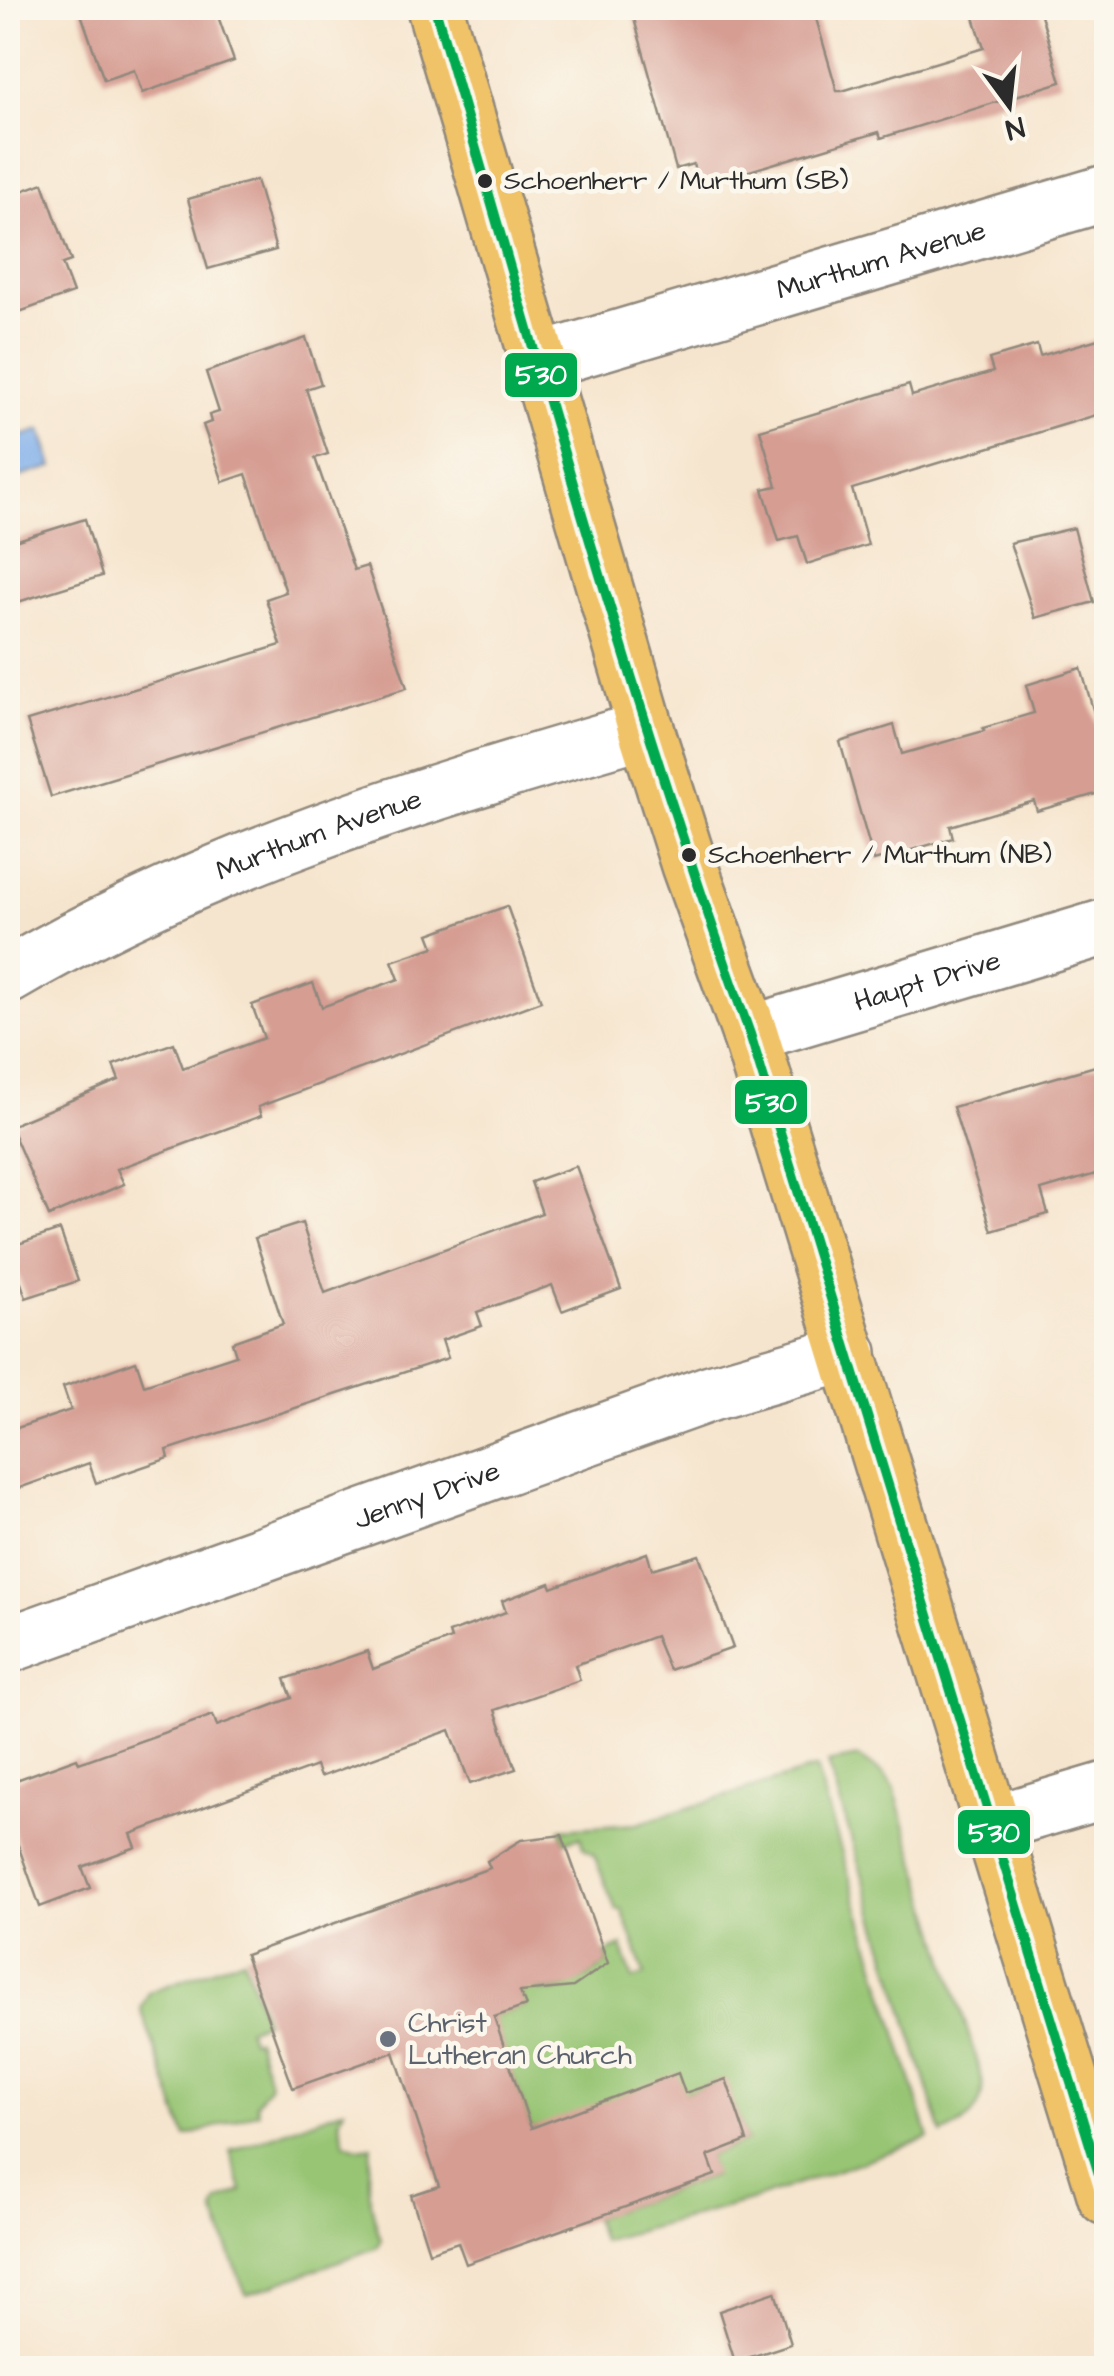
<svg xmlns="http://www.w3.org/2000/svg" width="1114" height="2376" font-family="'Architects Daughter',sans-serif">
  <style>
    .green { fill: #97c573; stroke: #61784f; stroke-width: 2.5 }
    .water { fill: #7faee9; stroke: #556c8a; stroke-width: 2.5 }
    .building { fill: #d69d93 }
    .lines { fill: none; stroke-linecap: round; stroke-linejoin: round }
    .minor-casing { stroke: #90887c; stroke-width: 60 }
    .major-casing { stroke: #90887c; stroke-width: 60 }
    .minor { stroke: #fff; stroke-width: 55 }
    .major { stroke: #f0c369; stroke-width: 55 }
    .bus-1-casing { stroke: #fbf7ec; stroke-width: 18 }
    .bus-1 { stroke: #00a94e; stroke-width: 10 }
    .bus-dot { fill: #2b2b2b; stroke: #fbf7ec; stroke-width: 4 }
    .worship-dot { fill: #6b7280; stroke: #fbf7ec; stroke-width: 4 }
    .labels { text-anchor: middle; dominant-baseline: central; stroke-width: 9; stroke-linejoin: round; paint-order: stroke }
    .bus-label { font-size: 26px; fill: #2b2b2b; stroke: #fbf7ec; text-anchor: start }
    .street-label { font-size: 28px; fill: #2b2b2b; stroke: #fbf7ec }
    .worship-label { font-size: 28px; fill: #5b616d; stroke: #fbf7ec; text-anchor: start }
    .line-badge { stroke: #fbf7ec; stroke-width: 4 }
    .badge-label { font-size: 28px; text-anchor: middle; font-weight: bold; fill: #fff }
  </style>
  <rect width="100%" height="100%" fill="#fbf7ec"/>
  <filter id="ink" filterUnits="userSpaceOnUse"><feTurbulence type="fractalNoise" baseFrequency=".01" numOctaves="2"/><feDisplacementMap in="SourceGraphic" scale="20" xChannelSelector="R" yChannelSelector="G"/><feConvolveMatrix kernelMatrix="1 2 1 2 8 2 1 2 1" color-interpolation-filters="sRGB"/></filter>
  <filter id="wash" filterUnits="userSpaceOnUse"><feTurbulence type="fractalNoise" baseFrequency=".0048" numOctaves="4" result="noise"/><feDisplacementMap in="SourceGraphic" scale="40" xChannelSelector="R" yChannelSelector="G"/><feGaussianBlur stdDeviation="2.25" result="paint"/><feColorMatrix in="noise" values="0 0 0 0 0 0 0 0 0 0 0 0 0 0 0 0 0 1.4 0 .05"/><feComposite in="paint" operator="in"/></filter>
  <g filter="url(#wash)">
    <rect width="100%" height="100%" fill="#f6e5ce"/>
    <!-- green -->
    <g class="green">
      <path d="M858,1757L884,1774L894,1788L982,2079C985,2110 968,2123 942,2134L828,1763Z"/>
      <path d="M816,1768L929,2138L750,2201L601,2241L594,2218L714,2176L708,2156L747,2141L725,2080L685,2093L531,2128L493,2017L525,2006L517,1984C554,2001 578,1984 608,1963L605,1953L622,1946L633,1980L645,1974L622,1910H616L594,1855L583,1847L580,1837L564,1842L561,1829L637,1824Z"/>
      <polygon points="243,1958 265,2021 247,2029 251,2040 256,2039 270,2084 256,2103 258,2112 186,2137 141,2009 149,1992"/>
      <path d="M344,2109L339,2120L345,2143L358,2148L372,2146C366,2183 369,2204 381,2240L378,2247L246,2295L214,2211L218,2202L242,2191L230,2151Z"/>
    </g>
    <!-- water -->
    <polygon class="water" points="41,430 53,467 8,480 8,440"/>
    <g id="blocks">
      <!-- building -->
      <g class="building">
        <polygon points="79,8 215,8 234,61 142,93 134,70 104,80"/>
        <polygon points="631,8 813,8 837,91 842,91 984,48 971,8 1039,8 1061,82 881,138 879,132 699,186 693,164 676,169"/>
        <polygon points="256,180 276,250 208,269 188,199"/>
        <polygon points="43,183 71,261 62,264 73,293 8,316 8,196"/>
        <polygon points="306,338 321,384 306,389 328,454 315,458 354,570 367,566 407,688 51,797 27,721 281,645 266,599 286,592 246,474 223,482 203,425 211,422 209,415 219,412 206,372"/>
        <polygon points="1098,339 1106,366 1106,412 852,489 868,545 807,564 798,536 779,541 763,489 777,486 760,430 909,385 912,396 993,372 989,359 1037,345 1040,356"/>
        <polygon points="85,519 102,576 8,605 8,543"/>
        <polygon points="1074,528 1094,602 1035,618 1010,543"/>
        <polygon points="1081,668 1106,755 1106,791 1037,811 1034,801 950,826 953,838 874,861 840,742 894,725 902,754 984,731 983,728 1034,713 1026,685"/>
        <polygon points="507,906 541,1001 258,1107 261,1116 117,1169 124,1184 49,1216 10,1126 119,1080 113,1065 174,1043 183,1068 264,1038 252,1005 313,983 322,1007 399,979 392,961 434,947 429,934"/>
        <polygon points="1106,1063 1106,1171 1041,1190 1048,1214 992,1231 953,1107"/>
        <polygon points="576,1166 621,1289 562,1311 552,1285 477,1312 482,1326 442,1340 448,1358 167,1450 169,1458 96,1483 89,1463 8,1492 8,1431 71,1410 63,1387 136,1361 144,1385 236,1355 232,1342 283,1324 255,1238 302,1223 325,1293 542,1213 531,1182"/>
        <polygon points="60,1230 78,1281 26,1298 9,1247"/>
        <polygon points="647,1553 652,1569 699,1555 733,1648 669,1670 655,1636 575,1665 580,1680 495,1710 516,1769 470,1784 450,1730 320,1777 316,1766 131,1834 136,1847 82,1867 90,1888 40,1907 8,1817 8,1783 77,1758 79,1763 213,1715 217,1726 292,1698 285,1679 367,1651 373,1669 451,1639 449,1633 506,1612 502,1601 550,1583 552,1588"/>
        <polygon points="562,1835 608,1963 573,1987 520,1992 526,2006 494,2017 531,2128 678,2073 685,2093 726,2079 747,2141 708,2156 715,2175 466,2264 458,2242 429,2252 411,2195 439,2186 394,2052 293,2088 245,1955 490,1868 487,1861 521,1840"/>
        <polygon points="775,2292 791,2344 735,2362 719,2311"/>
      </g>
    </g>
  </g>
  <g filter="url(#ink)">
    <use href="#blocks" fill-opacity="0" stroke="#90887c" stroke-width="2.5"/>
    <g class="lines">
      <defs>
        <g id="minor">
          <path id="s1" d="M538,362L1106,193"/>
          <path id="s2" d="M8,976C204,860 428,792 646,729"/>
          <path id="s3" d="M750,1034L1106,927"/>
          <path id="s4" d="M8,1645L711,1393L849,1353"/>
          <polyline points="991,1824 1106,1790"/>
        </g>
        <polyline id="major" points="435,8 646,729 689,865 750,1034 1106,2197"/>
      </defs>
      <!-- minor casing -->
      <use href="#minor" class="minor-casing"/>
      <!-- major casing -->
      <use href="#major" class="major-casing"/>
      <!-- minor -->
      <use href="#minor" class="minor"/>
      <!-- major -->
      <use href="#major" class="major"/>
      <defs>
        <path id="bus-1" d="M435,8C535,351 629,697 750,1034L1106,2197"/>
      </defs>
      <!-- bus-1 casing -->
      <use href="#bus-1" class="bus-1-casing"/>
      <!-- bus-1 -->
      <use href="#bus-1" class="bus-1"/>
    </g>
  </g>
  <!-- markers -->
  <g class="bus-dot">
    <circle cx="485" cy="181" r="9"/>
    <circle cx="689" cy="855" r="9"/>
  </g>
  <circle class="worship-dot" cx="388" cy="2039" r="10"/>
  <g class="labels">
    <!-- bus labels -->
    <g class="bus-label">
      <text x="504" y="181">Schoenherr / Murthum (SB)</text>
      <text x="708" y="855">Schoenherr / Murthum (NB)</text>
    </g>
    <!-- street labels -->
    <g class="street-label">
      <text stroke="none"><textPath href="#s1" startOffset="358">Murthum Avenue</textPath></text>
      <text stroke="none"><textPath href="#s2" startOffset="342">Murthum Avenue</textPath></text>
      <text stroke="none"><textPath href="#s3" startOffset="185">Haupt Drive</textPath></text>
      <text stroke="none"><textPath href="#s4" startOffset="445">Jenny Drive</textPath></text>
    </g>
    <!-- worship labels -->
    <g class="worship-label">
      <text x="408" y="2023">Christ<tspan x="408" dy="32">Lutheran Church</tspan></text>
    </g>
  </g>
  <g class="line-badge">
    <rect x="503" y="351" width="76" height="48" rx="10" fill="#00a94e"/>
    <rect x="733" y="1078" width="76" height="48" rx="10" fill="#00a94e"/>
    <rect x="956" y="1808" width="76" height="48" rx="10" fill="#00a94e"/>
  </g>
  <g class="badge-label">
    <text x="541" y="384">530</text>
    <text x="771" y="1112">530</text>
    <text x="994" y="1842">530</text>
  </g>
  <!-- margin -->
  <rect width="1114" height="2376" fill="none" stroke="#fbf7ec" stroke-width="40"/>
  <!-- north arrow -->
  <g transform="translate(1009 105) rotate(165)" stroke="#fbf7ec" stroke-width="8" paint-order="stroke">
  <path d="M0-8L18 38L0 25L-18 38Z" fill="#2b2b2b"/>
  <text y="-15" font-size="28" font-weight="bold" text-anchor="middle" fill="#2b2b2b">N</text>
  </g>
</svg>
